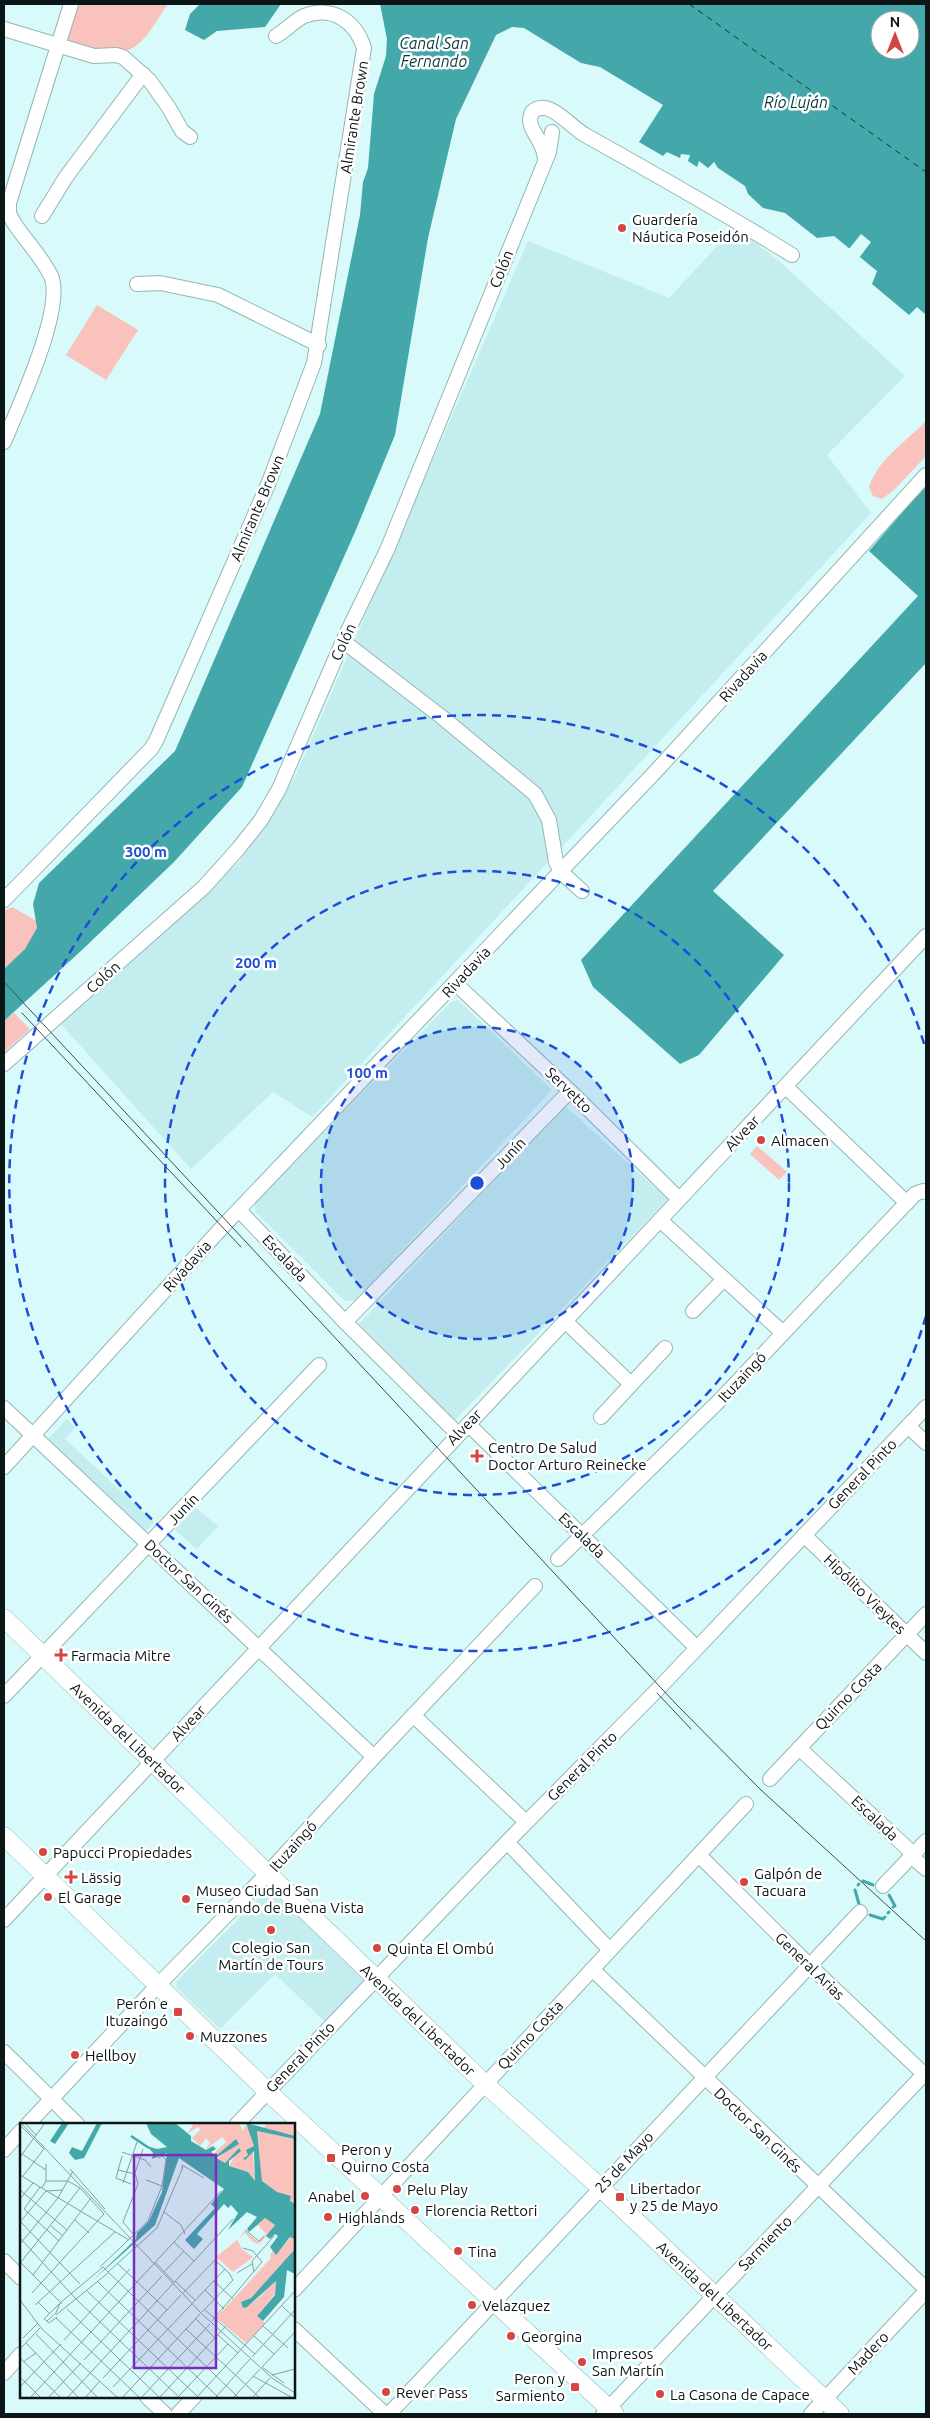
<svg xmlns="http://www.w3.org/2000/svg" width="930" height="2418" font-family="Ubuntu,sans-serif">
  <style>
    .built { fill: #c3edee }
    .green { fill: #f9c2bc }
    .water { fill: #44a8aa; fill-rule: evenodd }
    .pier { fill: #d9fafa }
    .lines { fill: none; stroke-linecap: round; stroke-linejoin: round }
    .stream { stroke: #44a8aa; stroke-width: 3 }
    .ferry { stroke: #0a393b; stroke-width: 1; stroke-dasharray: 6 5; stroke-linecap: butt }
    .minor-casing { stroke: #96b5b5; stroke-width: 16 }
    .major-casing { stroke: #96b5b5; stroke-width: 19 }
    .minor { stroke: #fff; stroke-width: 14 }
    .major { stroke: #fff; stroke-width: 18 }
    .tram { stroke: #3f4f50; stroke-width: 1 }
    .ring { fill: none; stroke: #1d4ed8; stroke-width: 2.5; stroke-dasharray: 9 6 }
    .poi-dot { fill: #d44543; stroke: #fff; stroke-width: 2 }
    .labels { text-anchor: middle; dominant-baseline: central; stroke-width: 5; stroke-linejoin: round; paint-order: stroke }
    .street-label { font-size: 15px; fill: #0b1617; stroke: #fff }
    .poi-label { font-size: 15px; fill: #0b1617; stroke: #fff; text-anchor: start }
    .water-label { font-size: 16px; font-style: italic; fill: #0a393b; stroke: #fff }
    .inset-river { fill: none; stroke: #44a8aa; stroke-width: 2.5 }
    .inset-road { fill: none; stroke: #879f9f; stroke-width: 1 }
    .view { fill: #7b2cbf; fill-opacity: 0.15; stroke: #7b2cbf; stroke-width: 2.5 }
    .inset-edge { fill: none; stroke: #0b1617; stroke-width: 2.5 }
    .centre { fill: #1d4ed8; stroke: #fff; stroke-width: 2.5 }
    .ring-label { font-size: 15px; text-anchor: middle; font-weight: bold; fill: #1d4ed8; stroke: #fff; stroke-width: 5; stroke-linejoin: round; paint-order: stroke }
  </style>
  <rect width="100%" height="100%" fill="#d9fafa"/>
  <!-- built -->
  <g class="built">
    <polygon points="735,227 779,261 905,376 827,455 871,513 312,1117 273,1092 191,1169 60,1023 239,862 266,826 295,777 528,241 669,298"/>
    <polygon points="458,1000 552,1090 355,1301 345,1301 255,1211 255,1203 451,1002"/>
    <polygon points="565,1106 668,1199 455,1420 359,1324"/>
    <polygon points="67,1419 75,1427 65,1439 154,1522 146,1531 48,1439"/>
    <polygon points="195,1507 218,1526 197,1549 175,1530"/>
    <polygon points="271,1886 368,1982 327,2024 275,1974 220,2029 176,1987 177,1981"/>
  </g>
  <!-- green -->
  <g class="green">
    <path d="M77,4H168C160,15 148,37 137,45C116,61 87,49 65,41Z"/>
    <polygon points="97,305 138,330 106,380 66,355"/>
    <path d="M926,421V456L894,490L882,499L873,496L869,487C879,458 905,443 926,421Z"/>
    <path d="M12,907L37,921C38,941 17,957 4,969V911Z"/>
    <polygon points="14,1013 30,1029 4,1052 4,1021"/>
    <polygon points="757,1146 787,1172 779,1180 750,1154"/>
  </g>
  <!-- water -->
  <g class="water">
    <polygon points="200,4 281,4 265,27 217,31 204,40 185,30 190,14"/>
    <path d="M380,4H926V315L917,307L909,315L872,284L877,271L834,236L817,238L785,213L763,208L748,194L745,186L718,168L714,162L708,168L699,161L697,167L688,161L690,155L681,154L680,158L667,152L663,156L639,142L663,105L600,67L581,63L524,28L512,27L496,35L456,119L428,238L395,435L355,532L242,787L174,862L82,950L4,1021V969L25,949L37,928L33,904L39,883L175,751L320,414L360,215L363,182L368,168L374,94L386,56L387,39ZM880,20H910V50H880Z"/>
    <polygon points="926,485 926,663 713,891 784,955 699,1055 680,1064 593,987 581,960 918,596 869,551"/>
  </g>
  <!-- pier -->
  <polygon class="pier" points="861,234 871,242 859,258 849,249"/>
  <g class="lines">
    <!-- stream -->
    <g class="stream">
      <polyline points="863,1881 873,1885"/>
      <polyline points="858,1885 859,1884"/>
      <polyline points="855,1890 859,1904"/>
      <polyline points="889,1895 895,1906 893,1907"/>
      <polyline points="888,1913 889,1912"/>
      <polyline points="870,1915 883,1919 885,1917"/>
    </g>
    <!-- ferry -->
    <polyline class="ferry" points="689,4 926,172"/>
    <defs>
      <g id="minor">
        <polyline points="4,29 94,56 116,55 123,57 150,81 169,108 182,131 190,137"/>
        <path d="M545,159C544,138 524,129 532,112C549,97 570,127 585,135C655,174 724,213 792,255"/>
        <polyline points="42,216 66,177 143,74"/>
        <polyline points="137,284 160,283 218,295 319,345"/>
        <path d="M4,442C18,408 65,308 51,276C42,257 25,240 14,223L9,214V203L71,4"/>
        <polyline points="343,641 443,718 535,794 549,820 556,862 561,872 582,891"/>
        <path d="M4,900L151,749L156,741L269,482L314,363L364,48C356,22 333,5 304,16C294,21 286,30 276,36"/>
        <polyline points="456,984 570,1091 679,1199"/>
        <polyline points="4,1064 204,887 238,849 261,820 279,789 343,641 387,550 549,152 552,132"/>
        <polyline points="786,1087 907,1203"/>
        <polyline points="239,1210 345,1322 458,1434"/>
        <polyline points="660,1220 783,1333"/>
        <polyline points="693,1311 724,1279"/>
        <polyline points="565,1321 631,1384"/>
        <polyline points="345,1322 570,1091"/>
        <polyline points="4,1408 374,1757"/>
        <polyline points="601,1417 665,1348"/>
        <polyline points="468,1424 696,1647"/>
        <polyline points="908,1426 926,1443"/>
        <polyline points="4,1467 227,1222 657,770 926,475"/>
        <polyline points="804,1535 926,1653"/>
        <polyline points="558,1559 718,1402 915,1194 923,1191 926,1192"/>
        <polyline points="4,1696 319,1365"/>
        <polyline points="413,1715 526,1822"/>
        <polyline points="799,1748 908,1849 911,1856 926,1869"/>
        <polyline points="770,1779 926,1614"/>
        <polyline points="507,1842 610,1950"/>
        <polyline points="699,1855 809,1965 924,2074"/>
        <polyline points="883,1886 926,1841"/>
        <polyline points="4,1920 926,936"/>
        <polyline points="592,1969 926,2289"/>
        <polyline points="4,2052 77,2124"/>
        <polyline points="28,2124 158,1985 267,1874 374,1757 535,1586"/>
        <polyline points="237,2124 507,1842 661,1686 926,1407"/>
        <polyline points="4,2150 21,2131"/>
        <polyline points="4,2261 21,2278"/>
        <polyline points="294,2290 746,1804"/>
        <polyline points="294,2329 385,2414"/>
        <polyline points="4,2373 21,2354"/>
        <polyline points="147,2397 165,2414"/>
        <polyline points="178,2414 194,2397"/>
        <polyline points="389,2414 860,1912"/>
        <polyline points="603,2414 926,2072"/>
        <polyline points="811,2414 926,2291"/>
      </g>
      <g id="major">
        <polyline points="4,1618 484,2083 601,2188 840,2414"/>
        <polyline points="4,1836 267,2091 615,2414"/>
      </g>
    </defs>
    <!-- minor casing -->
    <use href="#minor" class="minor-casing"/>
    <!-- major casing -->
    <use href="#major" class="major-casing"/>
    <!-- minor -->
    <use href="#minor" class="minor"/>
    <!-- major -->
    <use href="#major" class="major"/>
    <!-- tram -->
    <g class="tram">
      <polyline points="4,982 676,1704 761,1790 926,1941"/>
      <polyline points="22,1013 241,1247"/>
      <polyline points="657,1693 691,1729"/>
    </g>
  </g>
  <!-- distance rings -->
  <circle cx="477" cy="1183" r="156" fill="#1d4ed8" fill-opacity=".12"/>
  <g class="ring">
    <circle cx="477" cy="1183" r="156"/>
    <circle cx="477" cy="1183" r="312"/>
    <path d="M926 1316A468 468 0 1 1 926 1050"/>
  </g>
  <!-- markers -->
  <g class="poi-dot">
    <circle cx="622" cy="228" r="5"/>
    <circle cx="761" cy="1140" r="5"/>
    <path d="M474.5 1448.5h5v5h5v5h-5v5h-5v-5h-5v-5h5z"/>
    <path d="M58.5 1647.5h5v5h5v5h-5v5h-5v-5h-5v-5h5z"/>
    <circle cx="43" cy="1852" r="5"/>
    <path d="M68.5 1869.5h5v5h5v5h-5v5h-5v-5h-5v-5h5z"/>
    <circle cx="744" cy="1882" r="5"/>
    <circle cx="48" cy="1897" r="5"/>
    <circle cx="186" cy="1899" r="5"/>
    <circle cx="271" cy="1930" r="5"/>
    <circle cx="377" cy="1948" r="5"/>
    <rect x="173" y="2007" width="10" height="10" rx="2.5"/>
    <circle cx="190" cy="2036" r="5"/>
    <circle cx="75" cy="2055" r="5"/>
    <rect x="326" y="2153" width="10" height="10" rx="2.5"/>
    <circle cx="397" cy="2189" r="5"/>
    <circle cx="365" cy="2196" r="5"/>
    <rect x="615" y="2192" width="10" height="10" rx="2.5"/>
    <circle cx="415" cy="2210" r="5"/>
    <circle cx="328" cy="2217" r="5"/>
    <circle cx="458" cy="2251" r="5"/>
    <circle cx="472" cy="2305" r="5"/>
    <circle cx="511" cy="2336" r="5"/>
    <circle cx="582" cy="2362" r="5"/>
    <rect x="570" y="2382" width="10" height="10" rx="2.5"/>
    <circle cx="386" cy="2392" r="5"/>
    <circle cx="660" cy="2394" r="5"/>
  </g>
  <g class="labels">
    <!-- street labels -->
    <g class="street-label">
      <text transform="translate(354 117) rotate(-81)">Almirante Brown</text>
      <text transform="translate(501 269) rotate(-68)">Colón</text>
      <text transform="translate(257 508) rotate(-67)">Almirante Brown</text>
      <text transform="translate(343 642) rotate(-65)">Colón</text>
      <text transform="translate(743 676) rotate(-48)">Rivadavia</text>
      <text transform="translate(466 972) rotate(-47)">Rivadavia</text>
      <text transform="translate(103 977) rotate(-42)">Colón</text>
      <text transform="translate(569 1090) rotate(44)">Servetto</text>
      <text transform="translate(742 1133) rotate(-46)">Alvear</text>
      <text transform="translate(510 1153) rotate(-46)">Junín</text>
      <text transform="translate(285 1258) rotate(47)">Escalada</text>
      <text transform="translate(187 1266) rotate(-48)">Rivadavia</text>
      <text transform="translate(742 1377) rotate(-47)">Ituzaingó</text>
      <text transform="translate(464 1427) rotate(-46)">Alvear</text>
      <text transform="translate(862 1474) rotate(-46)">General Pinto</text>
      <text transform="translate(183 1509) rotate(-46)">Junín</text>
      <text transform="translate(582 1535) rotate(44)">Escalada</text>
      <text transform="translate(189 1581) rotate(43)">Doctor San Ginés</text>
      <text transform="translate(865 1594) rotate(44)">Hipólito Vieytes</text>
      <text transform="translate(848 1696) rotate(-46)">Quirno Costa</text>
      <text transform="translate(188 1723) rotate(-47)">Alvear</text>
      <text transform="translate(128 1738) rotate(44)">Avenida del Libertador</text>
      <text transform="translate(582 1766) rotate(-45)">General Pinto</text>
      <text transform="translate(875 1818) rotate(43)">Escalada</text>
      <text transform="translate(293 1846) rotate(-48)">Ituzaingó</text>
      <text transform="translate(810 1966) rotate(44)">General Arias</text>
      <text transform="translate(418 2020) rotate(44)">Avenida del Libertador</text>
      <text transform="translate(530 2035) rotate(-47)">Quirno Costa</text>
      <text transform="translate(300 2057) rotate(-46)">General Pinto</text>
      <text transform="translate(758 2130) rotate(44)">Doctor San Ginés</text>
      <text transform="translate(624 2162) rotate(-47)">25 de Mayo</text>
      <text transform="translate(765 2243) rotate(-46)">Sarmiento</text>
      <text transform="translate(715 2296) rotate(43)">Avenida del Libertador</text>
      <text transform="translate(868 2353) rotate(-47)">Madero</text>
    </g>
    <!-- poi labels -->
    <g class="poi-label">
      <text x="632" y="219">Guardería<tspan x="632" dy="17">Náutica Poseidón</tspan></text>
      <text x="771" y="1140">Almacen</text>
      <text x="488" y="1447">Centro De Salud<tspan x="488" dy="17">Doctor Arturo Reinecke</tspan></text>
      <text x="71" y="1655">Farmacia Mitre</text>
      <text x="53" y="1852">Papucci Propiedades</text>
      <text x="754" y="1873">Galpón de<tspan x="754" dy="17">Tacuara</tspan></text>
      <text x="81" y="1877">Lässig</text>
      <text x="196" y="1890">Museo Ciudad San<tspan x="196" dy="17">Fernando de Buena Vista</tspan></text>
      <text x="58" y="1897">El Garage</text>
      <text x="271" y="1947" text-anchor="middle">Colegio San<tspan x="271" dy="17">Martín de Tours</tspan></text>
      <text x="387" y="1948">Quinta El Ombú</text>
      <text x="168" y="2003" text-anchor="end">Perón e<tspan x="168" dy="17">Ituzaingó</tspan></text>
      <text x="200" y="2036">Muzzones</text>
      <text x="85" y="2055">Hellboy</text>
      <text x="341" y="2149">Peron y<tspan x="341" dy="17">Quirno Costa</tspan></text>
      <text x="630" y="2188">Libertador<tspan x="630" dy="17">y 25 de Mayo</tspan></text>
      <text x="407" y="2189">Pelu Play</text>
      <text x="355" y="2196" text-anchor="end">Anabel</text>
      <text x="425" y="2210">Florencia Rettori</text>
      <text x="338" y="2217">Highlands</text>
      <text x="468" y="2251">Tina</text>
      <text x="482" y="2305">Velazquez</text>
      <text x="521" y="2336">Georgina</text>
      <text x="592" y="2353">Impresos<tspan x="592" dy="17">San Martín</tspan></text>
      <text x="565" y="2378" text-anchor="end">Peron y<tspan x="565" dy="17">Sarmiento</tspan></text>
      <text x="396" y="2392">Rever Pass</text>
      <text x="670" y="2394">La Casona de Capace</text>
    </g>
    <!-- water labels -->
    <g class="water-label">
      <text x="434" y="43">Canal San<tspan x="434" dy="18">Fernando</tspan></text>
      <text x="796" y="102">Río Luján</text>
    </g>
  </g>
  <!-- overview -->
  <g transform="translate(20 2123)">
    <rect width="275" height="275" fill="#d9fafa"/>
    <path d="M174,0H219L223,8L225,2L228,5L234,23L229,26L227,34L233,27L235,58L227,49L209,43L219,25L205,40L196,36L219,20L196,33L193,31L206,19L204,16L202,14L185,27L190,20L186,15L180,23L172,15L180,7L178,4L168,10ZM246,0H275V13L244,6ZM237,8L275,16V81L270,78L271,73L257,70L242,58ZM245,95L255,102L242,118L238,121L232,118L225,110L218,115L225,108L238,119L246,111L238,102L234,105ZM271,114L275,116V126L231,175L221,180L223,185L234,179L256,158L255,171L237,193L245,200L226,220L196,195L251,135L250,132L253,128L257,130ZM217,117L223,127L233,134L213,149L196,134Z" fill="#f9c2bc"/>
    <path d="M42,0H49L35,21L30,18ZM77,0H82L64,35L55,37L49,30L52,24L62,28ZM126,0H155L171,13V18L186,27L193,23L196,26L191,29L196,33L216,16L219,21L196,35L205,40L219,25L221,28L209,38V43L228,49L235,58L234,28L225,37L223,36L228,32L226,27L234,23L226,0L275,13V16L237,8L242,58L257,69L271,73L270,78L275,81V116L270,114L256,132L250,124L258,113L255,111L250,116L246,113L255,102L245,95L229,109L227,106L237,94L227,89L208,107L218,90L211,82L208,85L204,81L177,111L183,116L174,126L165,117L195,85L191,81L204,66L159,35L135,102L72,158L116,116L117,110L129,98L142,69L147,30L132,36L133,30L127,23L137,26L147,24L131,11ZM275,126V151L267,147L264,174L243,198L237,193L255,172L256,158L227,184L223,185L221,179L231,175Z" fill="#44a8aa"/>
    <path class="inset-river" d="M139,0L169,29L197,49L275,93M111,13L129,25"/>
    <path class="inset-road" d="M1,0L181,190L252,255L275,270M5,0L16,12M0,2L24,26L3,53M102,29L125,37L131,44M2,31L26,47M102,33L96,55L111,61M0,34L25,0M50,46L85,86M162,46V42L184,55M98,47L115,51M0,52L109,117M126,57L142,63M103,60L117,19M20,64L4,86L39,118M22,65L26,58V41M0,67L47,107M0,76L13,60M144,89L161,102L165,111M55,97L69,110M0,98L60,161M0,99L26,68L43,67M31,103L43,113M225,107L239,118L244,113M114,112L103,99L118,61L115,50L123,26M0,115L57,177M154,119L174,138M0,121L38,75L53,48M0,139L42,181M1,139L60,65M135,139L154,159M98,141L147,187M80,144L128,98L142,63L146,37L143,33L138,35M88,149L137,105L163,44M144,149L164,128M234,149L232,138L254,113M217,150L232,141M13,152L71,75M155,158L175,177M194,158L213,176M78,159L199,275M185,167L204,186M67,168L179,275M12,170L84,91L60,65L48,58H26M163,170L195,137L209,150L213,157L182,189M0,177L22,206L98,275M57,177L160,275M18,179L29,190M15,182L95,109M262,183L275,195M47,186L140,275M184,186L235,231M36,192L88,150M37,194L29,200L24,196L39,181M36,195L120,275M176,196L195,215M27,198L36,190L40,180L83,144L219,275M192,198L242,139L233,128L223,125M243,203L268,225M166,206L240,275M16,211L78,275M198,212L218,230M234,213L254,231M3,215L18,200M44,217L110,146M6,220L59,275M0,226L20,205M232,234L275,187M0,235L41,275M64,237L142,153M3,239L16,230M252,252L275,246M233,253L271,274M0,254L21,275M83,255L161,172M264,260L242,244L275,209M0,264L41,221M93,264L205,146M159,273L208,221M140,274L206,203M177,274L275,168M10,275L201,68M28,275L61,240M47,275L213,96M65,275L80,258M102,275L180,191M121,275L190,201M195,275L230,236M213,275L240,246M232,275L250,255"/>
    <path class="view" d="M114,32H196V245H114Z"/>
    <rect width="275" height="275" class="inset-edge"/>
  </g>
  <circle cx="477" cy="1183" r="8" class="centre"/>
  <g class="ring-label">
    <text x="146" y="857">300 m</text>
    <text x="256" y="968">200 m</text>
    <text x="367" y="1078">100 m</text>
  </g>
  <!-- border -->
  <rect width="930" height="2418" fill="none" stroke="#0b1617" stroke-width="10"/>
  <!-- north arrow -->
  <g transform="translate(895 35)"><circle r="24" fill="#ffffff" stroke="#9da2a2"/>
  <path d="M0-4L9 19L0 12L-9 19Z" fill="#d44543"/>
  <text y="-8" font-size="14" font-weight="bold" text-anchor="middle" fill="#0b1617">N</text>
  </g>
</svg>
